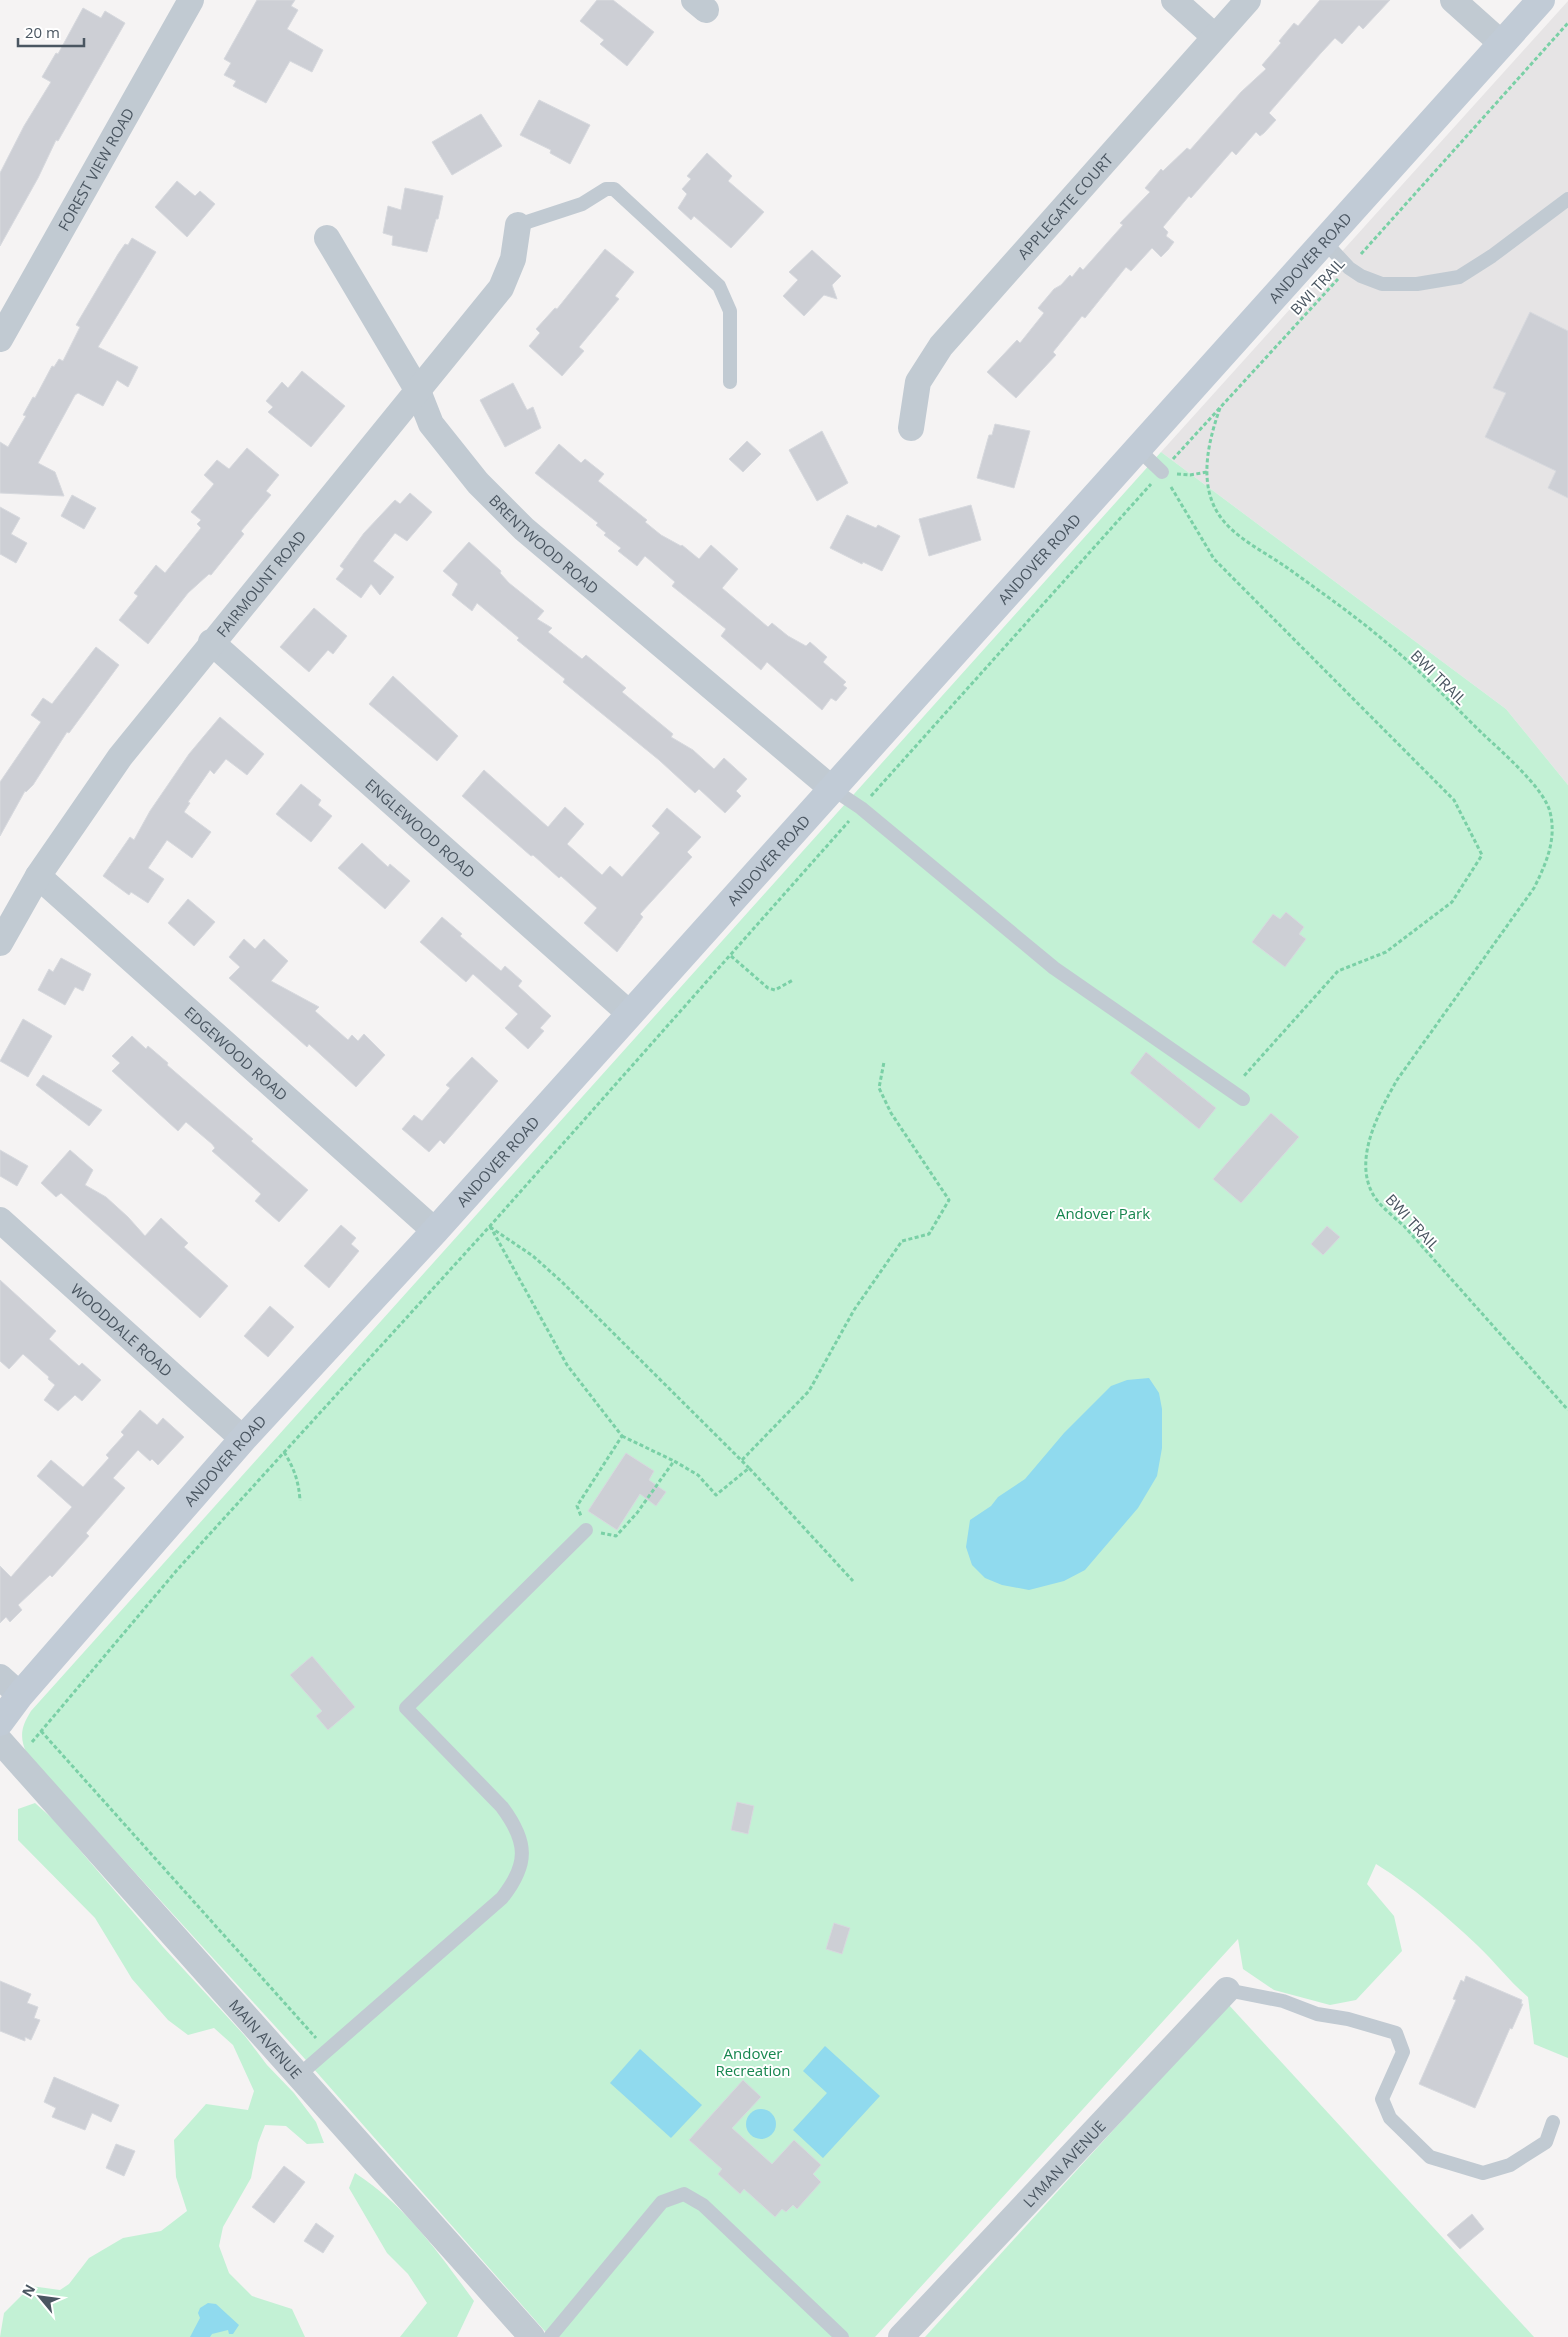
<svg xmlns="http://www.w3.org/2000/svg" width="1568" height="2337" font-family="'Open Sans',sans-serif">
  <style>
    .education { fill: #e6e4e5 }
    .green { fill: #c3f1d5 }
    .water { fill: #90daee }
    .building { fill: #cdcfd5; stroke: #d7d9de }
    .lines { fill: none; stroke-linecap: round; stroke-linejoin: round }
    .path { stroke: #7ad0a6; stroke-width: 3; stroke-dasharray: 4 2.5; stroke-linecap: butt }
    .lane { stroke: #c1cad2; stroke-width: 14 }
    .street { stroke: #c1cad2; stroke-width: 26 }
    .secondary { stroke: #c1cbd6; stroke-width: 28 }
    .labels { text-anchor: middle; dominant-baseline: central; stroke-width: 4; stroke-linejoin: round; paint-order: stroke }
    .street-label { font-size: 15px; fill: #4a5661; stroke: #fff }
    .park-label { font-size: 15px; fill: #17864f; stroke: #fff }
  </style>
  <rect width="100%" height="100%" fill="#f5f3f3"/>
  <!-- education -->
  <polygon class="education" points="1568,1 1568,785 1506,709 1161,452"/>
  <!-- green -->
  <g class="green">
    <path d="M1161,452L1506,709L1568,785V2058L1534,2044L1528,1997C1509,1981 1495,1962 1477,1945C1445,1915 1413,1887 1376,1864L1367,1884L1394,1916L1402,1951L1356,2000L1330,2005L1274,1990L1243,1969L1238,1939L875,2337H550L305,2059L27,1754C19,1737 21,1727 31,1711Z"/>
    <polygon points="35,1803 54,1820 163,1947 245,2036 267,2065 294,2093 316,2122 324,2143 307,2144 286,2126 265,2125 258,2143 251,2178 223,2227 219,2246 229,2273 252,2296 292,2309 305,2337 0,2337 4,2313 31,2286 60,2290 69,2284 89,2258 123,2238 161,2231 187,2211 176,2177 174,2140 206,2104 248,2110 254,2091 233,2045 214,2028 188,2035 168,2020 132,1979 95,1918 18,1840 18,1809"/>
    <polygon points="1228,2004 1534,2337 925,2337"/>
    <path d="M355,2173C406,2206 438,2252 474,2301L457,2337H400L427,2303L408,2274L387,2253L349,2188Z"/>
  </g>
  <!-- water -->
  <g class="water">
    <polygon points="1149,1378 1159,1393 1162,1409 1162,1448 1157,1476 1138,1508 1085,1570 1064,1581 1029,1590 1002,1585 985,1578 972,1565 966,1547 970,1520 991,1506 998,1497 1025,1479 1064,1433 1111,1386 1127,1380"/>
    <polygon points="825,2046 880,2096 823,2158 793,2130 827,2093 803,2071"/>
    <polygon points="640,2049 702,2105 671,2138 610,2083"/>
    <circle cx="761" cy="2124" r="15"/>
    <polygon points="208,2303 216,2304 239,2325 233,2334 229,2334 228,2330 212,2334 210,2337 190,2337 200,2318 198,2313 200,2308"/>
  </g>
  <!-- building -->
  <g class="building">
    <polygon points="257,0 295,0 291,6 298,10 287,29 323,50 312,72 290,61 266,103 233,86 236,81 224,75 231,63 224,59"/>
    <polygon points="597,0 613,0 654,32 627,66 600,44 604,40 580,21"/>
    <polygon points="1320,0 1390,0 1363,29 1359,25 1342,44 1335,38 1321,53 1269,113 1276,120 1264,133 1260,136 1256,132 1236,155 1232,151 1191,198 1189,196 1163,227 1168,232 1166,236 1174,242 1168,250 1161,257 1152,248 1131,271 1126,267 1085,318 1082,316 1053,352 1056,355 1016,398 987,372 1017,340 1020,343 1044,313 1038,308 1054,289 1061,285 1070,275 1072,277 1080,267 1083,270 1123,225 1120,223 1150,192 1145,188 1161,169 1163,171 1187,148 1190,150 1241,92 1266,69 1262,65 1281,43 1279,41 1294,23 1298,26"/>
    <polygon points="83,8 101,18 105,11 125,23 58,141 56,140 38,178 0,246 0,173 24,126 51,82 42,77 56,53 58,54"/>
    <polygon points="539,100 590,125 570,164 550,153 551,150 520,135"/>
    <polygon points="481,114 502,146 452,175 432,142"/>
    <polygon points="707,153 732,176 728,181 764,212 731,248 694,216 691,220 678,208 687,194 682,189 691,179 687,176"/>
    <polygon points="177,181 195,196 200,191 215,204 187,237 155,207"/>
    <polygon points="405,188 443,196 438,219 436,219 427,252 392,245 393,236 383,233 388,206 401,210"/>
    <polygon points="132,238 156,252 98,347 138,367 128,387 117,380 103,406 78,393 75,395 38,463 55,472 64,496 0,493 0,442 8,447 26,416 23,415 33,397 35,398 52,366 54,367 59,359 63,361 80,327 76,325 118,254 125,244 128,245"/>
    <polygon points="605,249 634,272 615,296 619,299 579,347 584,351 562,376 529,346 540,333 536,329 555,308 557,309"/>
    <polygon points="812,250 841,276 832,285 837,299 824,295 804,316 783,296 798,280 789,272"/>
    <polygon points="1530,312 1568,331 1568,498 1548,488 1556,471 1485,437 1506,393 1493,388"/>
    <polygon points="302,371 345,406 311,447 268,412 273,407 266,401 282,382 288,388"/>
    <polygon points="513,383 527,410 533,407 541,428 505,447 480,400"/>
    <polygon points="995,424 1030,431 1014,488 977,478 989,435 992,435"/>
    <polygon points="822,431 848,483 817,501 789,450"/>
    <polygon points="747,441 761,454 743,472 729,459"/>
    <polygon points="559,444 581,463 585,459 604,474 598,481 647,520 645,522 661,535 681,546 682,545 699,559 711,545 738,569 722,588 768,627 772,623 788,636 806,646 810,642 827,657 823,662 846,682 843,685 847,688 836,701 831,698 822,710 767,662 761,670 721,636 726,629 672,586 675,582 645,556 637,566 618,551 621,548 604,535 606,533 596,525 598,523 535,473"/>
    <polygon points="247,448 279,475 266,491 271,495 241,531 244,534 211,575 209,574 188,593 148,644 119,620 138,596 134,593 156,565 165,573 201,528 197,524 201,520 191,512 214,484 204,475 217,460 229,469"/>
    <polygon points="410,493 432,512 407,541 395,533 373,561 394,577 380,595 371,584 361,598 336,579 344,569 340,566 364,533 395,500 400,504"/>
    <polygon points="72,495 96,508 84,529 61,516"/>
    <polygon points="971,505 981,540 929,556 919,519"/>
    <polygon points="0,507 20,518 11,534 27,543 16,563 0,554"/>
    <polygon points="847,515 876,528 878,525 900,536 882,571 863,562 862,564 830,548"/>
    <polygon points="469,542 501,571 500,573 509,583 544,611 537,619 552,628 548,632 582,659 586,655 626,688 622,692 673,734 671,737 693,750 714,769 724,758 747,779 736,791 741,796 725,813 699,789 695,793 659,760 563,682 565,679 517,640 519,638 477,603 472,611 452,595 458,584 443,571"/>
    <polygon points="314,608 347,636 333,654 328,650 309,672 280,647"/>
    <polygon points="96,647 119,665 69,733 67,732 33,785 26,792 25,791 0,836 0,782 41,722 31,715 43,698 52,704"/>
    <polygon points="393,676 458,736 437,761 369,704"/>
    <polygon points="220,717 264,754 247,775 226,759 214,774 210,770 188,802 190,803 184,812 211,832 192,858 167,840 148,868 164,879 148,903 131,892 129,895 103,876 130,837 134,840 150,811 189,754"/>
    <polygon points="484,770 548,827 565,807 584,824 567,844 602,875 610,866 622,877 660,833 652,826 667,808 701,837 687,852 692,857 640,914 643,917 617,952 584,923 597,908 561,876 559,878 533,855 531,856 462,796"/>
    <polygon points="301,784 321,800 318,805 332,816 311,842 276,814"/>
    <polygon points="362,843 388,867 390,864 410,881 385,909 338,868"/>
    <polygon points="188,899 215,922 194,946 168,923"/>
    <polygon points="1286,912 1304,927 1299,934 1306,939 1285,967 1252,942 1273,914 1280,919"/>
    <polygon points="442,917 462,934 460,936 501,971 505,966 522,981 518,986 551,1016 540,1028 544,1031 528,1049 505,1028 518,1014 473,974 466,982 420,942"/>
    <polygon points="244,939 255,949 264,939 288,961 271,981 319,1007 315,1011 348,1040 352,1035 358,1041 364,1034 385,1055 356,1087 309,1044 307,1047 229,978 240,967 229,957"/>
    <polygon points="61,958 91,974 83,991 75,987 65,1005 38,990 49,969 53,972"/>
    <polygon points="23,1019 52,1036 28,1077 0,1061"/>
    <polygon points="132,1036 146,1049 148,1046 168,1063 167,1065 253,1139 251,1141 308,1190 279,1222 255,1201 261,1194 212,1151 215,1148 212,1144 186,1122 178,1131 112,1071 120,1063 112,1056"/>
    <polygon points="1146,1052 1216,1108 1199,1129 1130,1073"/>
    <polygon points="472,1057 498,1081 444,1144 440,1140 429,1152 402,1129 414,1115 422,1121 450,1088 446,1085"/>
    <polygon points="43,1075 102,1110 89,1126 36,1085"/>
    <polygon points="1271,1113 1299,1137 1241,1203 1213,1179"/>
    <polygon points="0,1150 28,1166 17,1186 0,1176"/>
    <polygon points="70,1150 93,1170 85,1185 106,1197 128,1217 145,1236 161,1218 188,1243 184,1247 228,1286 200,1318 61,1193 56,1197 41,1183"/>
    <polygon points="341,1225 356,1238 351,1244 359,1251 329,1288 304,1266"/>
    <polygon points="1327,1226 1340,1237 1323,1255 1311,1244"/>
    <polygon points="0,1280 56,1331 49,1339 79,1366 82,1363 101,1380 82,1401 75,1395 58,1411 44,1400 55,1385 48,1379 49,1377 23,1354 9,1369 0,1361"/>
    <polygon points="270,1306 294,1327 268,1357 244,1336"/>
    <polygon points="140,1410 157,1425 163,1418 184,1437 158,1465 152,1459 150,1461 138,1450 113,1478 125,1488 86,1533 89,1536 52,1577 50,1575 18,1605 22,1610 10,1622 6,1617 0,1623 0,1566 11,1577 72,1507 37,1476 51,1460 83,1487 109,1458 106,1455 124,1435 121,1432"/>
    <polygon points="626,1453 654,1471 649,1480 666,1492 656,1506 640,1494 617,1530 588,1511"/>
    <polygon points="312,1656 355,1707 328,1730 316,1716 322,1711 290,1675"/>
    <polygon points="737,1802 754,1806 748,1834 731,1830"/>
    <polygon points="834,1923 850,1928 842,1954 826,1949"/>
    <polygon points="1466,1976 1522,2000 1521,2004 1523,2004 1512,2029 1510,2028 1475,2108 1419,2084 1456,2000 1453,1999 1461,1980 1464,1982"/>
    <polygon points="0,1981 31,1994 27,2003 38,2007 34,2018 40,2020 31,2040 25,2037 25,2041 0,2031"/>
    <polygon points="54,2077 119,2105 111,2122 92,2113 85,2130 52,2117 56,2108 44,2102"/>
    <polygon points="743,2080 761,2097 732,2128 772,2164 794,2140 821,2165 813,2174 821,2182 797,2209 793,2205 786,2212 782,2209 775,2217 744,2189 740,2194 718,2174 722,2169 689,2140"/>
    <polygon points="116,2144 135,2151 124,2176 106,2168"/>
    <polygon points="284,2166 305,2182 274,2223 252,2207"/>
    <polygon points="1472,2214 1484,2229 1460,2249 1447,2235"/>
    <polygon points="316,2223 334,2236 323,2253 304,2241"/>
  </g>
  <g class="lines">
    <!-- path -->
    <g class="path">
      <polyline points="1361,254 1568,23"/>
      <path d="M1220,408C1209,439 1199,479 1216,510C1231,537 1264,551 1289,569C1322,593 1357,617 1388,644C1422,672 1453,705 1484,735C1502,752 1544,788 1550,812C1557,839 1546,864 1534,888L1397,1080C1379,1112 1352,1160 1374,1196C1381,1207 1394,1217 1404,1226L1568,1410"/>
      <polyline points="1173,459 1338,279"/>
      <polyline points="1177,474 1190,475 1207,472"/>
      <polyline points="1171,487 1214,559 1454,800 1482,855 1452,902 1386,952 1338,971 1243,1077"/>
      <polyline points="871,796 1151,484"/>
      <polyline points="731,956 768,988 775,990 793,980"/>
      <polyline points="490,1226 567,1365 622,1436 577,1506 581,1516"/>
      <polyline points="490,1227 533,1256 562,1282 749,1468"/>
      <polyline points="622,1436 674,1461"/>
      <path d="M284,1452C294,1468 299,1482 300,1501"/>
      <polyline points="742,1460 809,1391 854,1310 902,1241 929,1234 949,1200 891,1113 879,1088 884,1062"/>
      <polyline points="601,1533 616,1536 637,1513 674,1461 698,1475 716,1495 749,1468 853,1581"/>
      <polyline points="41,1731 316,2038"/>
      <polyline points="32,1742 177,1570 490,1226 849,821"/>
    </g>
    <!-- lane -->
    <g class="lane">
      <polyline points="518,225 582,204 606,189 614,189 719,286 730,311 730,382"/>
      <polyline points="1323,240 1349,268 1361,276 1382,284 1417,284 1459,277 1492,256 1568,199"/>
      <polyline points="1137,448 1162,472"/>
      <polyline points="831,788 861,808 1054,968 1243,1099"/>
      <polyline points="1227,1990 1283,2001 1317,2014 1348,2019 1396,2033 1403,2052 1382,2099 1390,2118 1430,2157 1483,2173 1510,2165 1546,2142 1553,2122"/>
      <path d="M298,2076L502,1898C529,1864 528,1842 502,1807L406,1708L586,1530"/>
      <polyline points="550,2337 662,2202 684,2194 703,2205 842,2337"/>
    </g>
    <!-- street -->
    <g class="street">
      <polyline points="694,0 706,10"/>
      <polyline points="1174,0 1214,36"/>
      <polyline points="1453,0 1501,43"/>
      <path id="s1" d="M327,238L418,391L431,424L478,483L524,529L831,788"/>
      <path id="s2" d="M0,339L191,0"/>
      <path id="s3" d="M911,428L918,382L941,346L1248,0"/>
      <path id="s4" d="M211,642L630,1014"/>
      <path id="s5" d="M38,876L435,1231"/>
      <path id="s6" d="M0,943L38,876L120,757L501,288L513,259L518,225"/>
      <path id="s7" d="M0,1220L243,1439"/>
      <polyline points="0,1677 20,1695"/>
      <path id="s8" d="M0,1741L532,2337"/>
      <path id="s9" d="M901,2337L1227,1990"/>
    </g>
    <!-- secondary -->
    <path class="secondary" id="s10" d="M0,1722L20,1695L243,1439L435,1231L1541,0"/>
  </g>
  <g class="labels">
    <!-- street labels -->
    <g class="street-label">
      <text stroke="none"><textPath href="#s2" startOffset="195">FOREST VIEW ROAD</textPath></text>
      <text stroke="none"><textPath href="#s3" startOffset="276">APPLEGATE COURT</textPath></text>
      <text stroke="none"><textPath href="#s10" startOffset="1965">ANDOVER ROAD</textPath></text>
      <text transform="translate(1317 286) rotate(-47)">BWI TRAIL</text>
      <text stroke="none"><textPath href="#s1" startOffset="379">BRENTWOOD ROAD</textPath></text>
      <text stroke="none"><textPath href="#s10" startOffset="1560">ANDOVER ROAD</textPath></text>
      <text stroke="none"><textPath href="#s6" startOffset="445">FAIRMOUNT ROAD</textPath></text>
      <text transform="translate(1439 677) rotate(44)">BWI TRAIL</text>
      <text stroke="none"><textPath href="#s4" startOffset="280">ENGLEWOOD ROAD</textPath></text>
      <text stroke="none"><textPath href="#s10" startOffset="1155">ANDOVER ROAD</textPath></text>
      <text stroke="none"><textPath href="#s5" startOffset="266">EDGEWOOD ROAD</textPath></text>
      <text stroke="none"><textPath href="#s10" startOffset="750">ANDOVER ROAD</textPath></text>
      <text transform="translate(1413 1222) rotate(47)">BWI TRAIL</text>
      <text stroke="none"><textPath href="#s7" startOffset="164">WOODDALE ROAD</textPath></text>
      <text stroke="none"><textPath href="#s10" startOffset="345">ANDOVER ROAD</textPath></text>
      <text stroke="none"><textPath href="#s8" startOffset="399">MAIN AVENUE</textPath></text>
      <text stroke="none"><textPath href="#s9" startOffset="238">LYMAN AVENUE</textPath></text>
    </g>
    <!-- park labels -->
    <g class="park-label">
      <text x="1103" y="1213">Andover Park</text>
      <text x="753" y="2053">Andover<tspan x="753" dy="17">Recreation</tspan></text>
    </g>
  </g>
  <!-- north arrow -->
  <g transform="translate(40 2297) rotate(299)" stroke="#ffffff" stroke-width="4" paint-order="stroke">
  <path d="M0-4L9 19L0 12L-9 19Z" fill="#4a5661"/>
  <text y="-8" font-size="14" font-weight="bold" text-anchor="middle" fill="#4a5661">N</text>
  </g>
  <!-- scale -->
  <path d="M18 38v8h66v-8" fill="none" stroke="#4a5661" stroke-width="2.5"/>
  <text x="25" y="38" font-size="15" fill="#4a5661" stroke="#ffffff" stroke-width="4" paint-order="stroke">20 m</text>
</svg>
